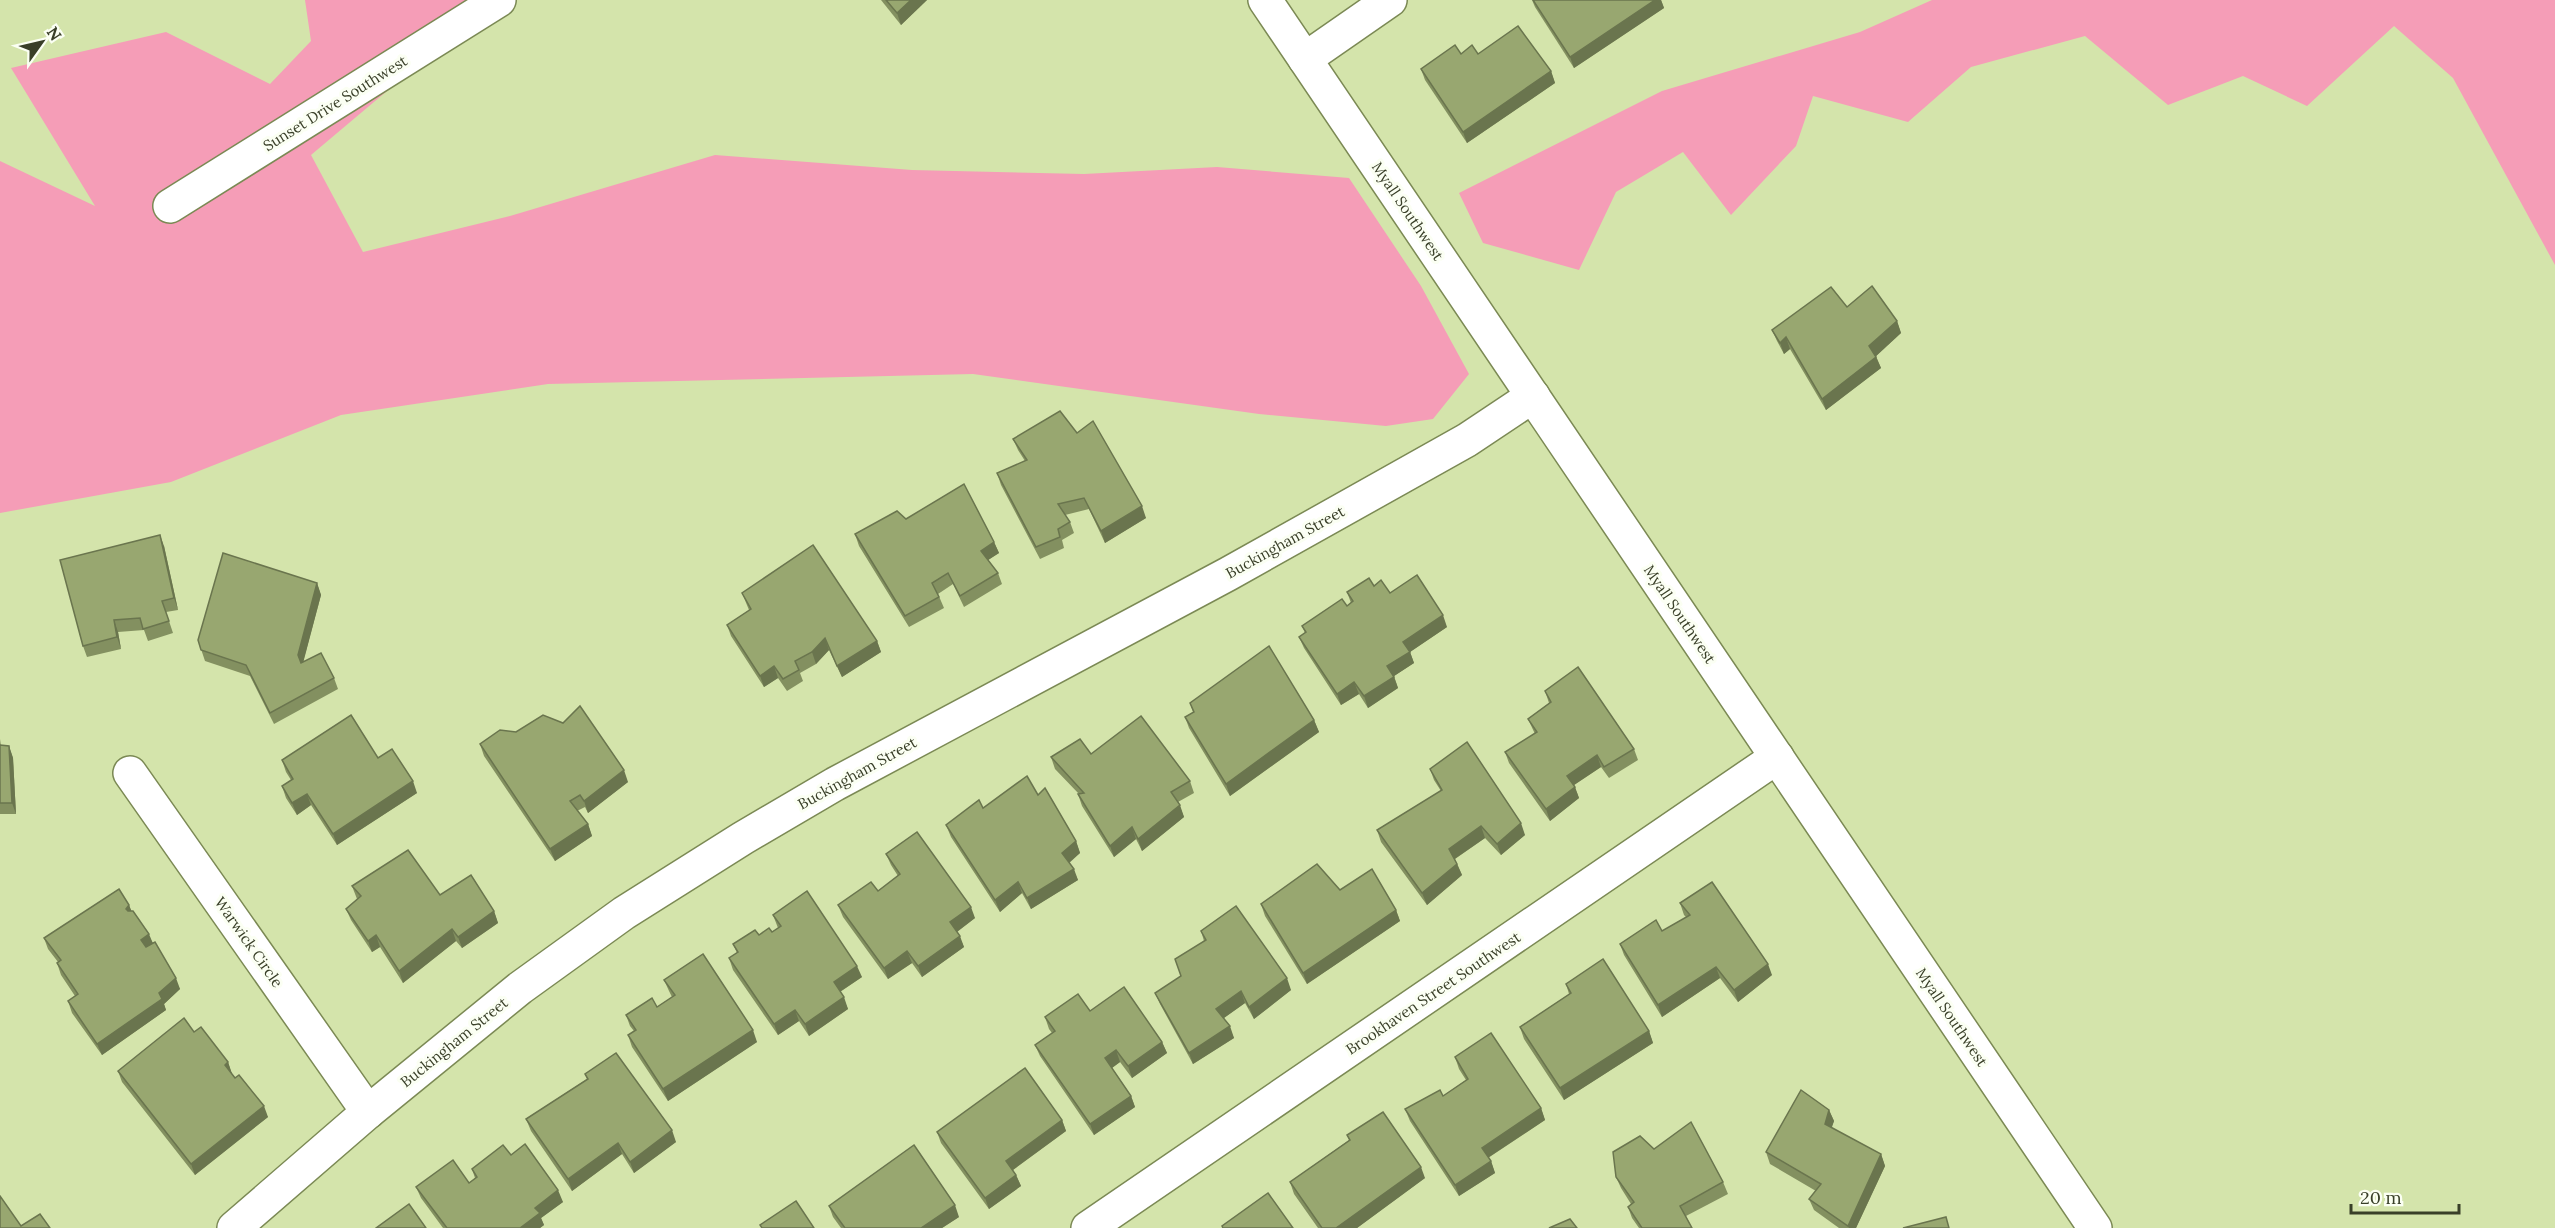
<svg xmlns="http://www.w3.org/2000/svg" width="2555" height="1228" font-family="Lora,serif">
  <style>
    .green { fill: #f59db7 }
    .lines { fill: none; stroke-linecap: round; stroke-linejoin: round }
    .minor-casing { stroke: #7b8954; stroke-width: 36 }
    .tertiary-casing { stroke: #7b8954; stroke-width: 36 }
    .minor { stroke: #fff; stroke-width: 33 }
    .tertiary { stroke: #fff; stroke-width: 33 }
    .wall { fill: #839060 }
    .shaded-wall { fill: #6a754e }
    .building { fill: #98a770; stroke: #6a754e; stroke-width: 1.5 }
    .labels { text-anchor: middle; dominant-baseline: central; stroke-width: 6; stroke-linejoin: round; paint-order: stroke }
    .street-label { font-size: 15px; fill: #393f28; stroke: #fbfff3 }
  </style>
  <rect width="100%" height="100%" fill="#d4e4ab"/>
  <!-- green -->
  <g class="green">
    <polygon points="305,0 495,0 311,155 363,252 510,216 715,155 912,170 1084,174 1217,167 1349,178 1421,286 1469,374 1433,419 1386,426 1259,414 973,374 548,384 341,415 171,482 0,513 0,161 95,206 11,68 166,32 270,84 311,41"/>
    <polygon points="1932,0 2555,0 2555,265 2453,78 2394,26 2307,106 2243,76 2168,105 2085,36 1971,67 1908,122 1813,96 1796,146 1731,215 1683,152 1616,192 1579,270 1483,243 1459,193 1662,91 1860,32"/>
  </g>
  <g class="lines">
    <defs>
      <g id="minor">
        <polyline points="1305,59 1390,0"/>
        <polyline points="170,206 499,0"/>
        <polyline points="130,773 368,1112"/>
        <polyline points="234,1228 368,1112 520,988 624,913 743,838 835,784 1228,574 1467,440 1533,396"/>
        <polyline points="1088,1228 1777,757"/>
      </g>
      <polyline id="tertiary" points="1265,0 2095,1228"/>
    </defs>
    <!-- minor casing -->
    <use href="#minor" class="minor-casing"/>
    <!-- tertiary casing -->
    <use href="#tertiary" class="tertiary-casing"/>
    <!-- minor -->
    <use href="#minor" class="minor"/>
    <!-- tertiary -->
    <use href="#tertiary" class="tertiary"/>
  </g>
  <!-- wall -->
  <g class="wall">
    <polygon points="881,0 927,0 901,25"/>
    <polygon points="1532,0 1661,0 1664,8 1574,68 1535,7"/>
    <polygon points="1461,54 1478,54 1551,71 1555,83 1467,143 1425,80 1421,69"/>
    <polygon points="1847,307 1897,321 1901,333 1876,356 1881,368 1826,410 1790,349 1784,354 1777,341 1772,330"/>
    <polygon points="1077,433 1146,518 1105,543 1089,509 1065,515 1070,522 1074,533 1062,540 1064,548 1040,559 1001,485 997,473 1025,461 1018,450 1013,439"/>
    <polygon points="906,519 994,542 999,553 988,560 998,573 1002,584 964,607 953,584 938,594 944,608 909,627 859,546 855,534"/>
    <polygon points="164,546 178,610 166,612 173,633 148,641 144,630 118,632 121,649 87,657 83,646"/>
    <polygon points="317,583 321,595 303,662 334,678 338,689 274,724 250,676 205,661 198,640"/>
    <polygon points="1374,586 1390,593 1447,627 1410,652 1414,663 1394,676 1398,688 1368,708 1359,694 1341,705 1304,648 1299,637 1305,633 1302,626 1347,606 1351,603 1347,592"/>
    <polygon points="742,593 877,641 881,652 842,677 829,650 816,664 800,673 803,681 787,691 778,678 764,687 731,636 727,625 749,610"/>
    <polygon points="1545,691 1634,749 1638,760 1609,778 1601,767 1574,785 1579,798 1550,821 1509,763 1505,752 1535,734 1528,719 1549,703"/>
    <polygon points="1190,703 1314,720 1319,732 1230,796 1189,728 1185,717 1193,712"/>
    <polygon points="0,739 1,746 9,746 13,758 16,814 0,814"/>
    <polygon points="480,744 628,782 588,813 585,807 577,811 588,824 592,836 555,861 484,756"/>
    <polygon points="1091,754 1190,781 1194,793 1178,802 1184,817 1142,851 1136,839 1114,857 1082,806 1078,794 1079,794 1055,769 1051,757"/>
    <polygon points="378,758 417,793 337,845 311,805 297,815 286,798 282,786 291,780 286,772 282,760"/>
    <polygon points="1430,769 1525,835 1501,855 1485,838 1455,859 1462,875 1427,905 1381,842 1377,830 1441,791 1434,780"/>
    <polygon points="1038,795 1076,841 1080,853 1069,862 1078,880 1031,909 1022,893 1000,912 951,837 946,825"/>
    <polygon points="886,854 975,918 957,932 964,947 922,977 912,963 888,979 843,917 838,905 878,891 898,876 891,865"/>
    <polygon points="352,886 440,895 494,911 498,923 462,948 456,941 403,983 380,947 372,952 351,920 346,909 357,899"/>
    <polygon points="1340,890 1396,910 1400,921 1307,984 1265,916 1261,904"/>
    <polygon points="1680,903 1772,975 1738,1002 1720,978 1662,1017 1624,955 1620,944 1662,931 1686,917 1684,915"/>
    <polygon points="129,905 131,911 153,943 180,989 164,1004 166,1010 102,1055 72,1013 68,1001 75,996 61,975 57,963 58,962 48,949 44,938"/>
    <polygon points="773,915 862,977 840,992 848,1009 809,1036 799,1021 778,1035 733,970 729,958 737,953 733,944 772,932 778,928"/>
    <polygon points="1201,931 1291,990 1254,1019 1245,1003 1224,1018 1234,1038 1193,1064 1160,1004 1155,993 1181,976 1204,941"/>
    <polygon points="664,980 757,1042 668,1101 632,1047 628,1035 634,1031 630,1026 626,1015 657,1007 672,997 669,991"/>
    <polygon points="1566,984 1649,1031 1653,1043 1564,1100 1524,1039 1520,1027 1569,994"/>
    <polygon points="1090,1011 1162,1042 1167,1053 1132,1078 1120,1062 1112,1068 1131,1096 1135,1107 1094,1135 1040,1056 1035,1045 1052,1033 1049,1029 1045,1017"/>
    <polygon points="194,1032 228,1062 232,1074 268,1117 195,1175 122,1082 118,1071"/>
    <polygon points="1455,1057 1541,1108 1545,1120 1488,1158 1491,1161 1495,1173 1459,1196 1410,1121 1405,1109 1443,1096 1466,1080 1459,1069"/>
    <polygon points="585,1074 676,1142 634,1173 622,1154 572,1191 531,1131 526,1119 587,1079"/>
    <polygon points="1829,1110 1834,1121 1831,1128 1881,1154 1885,1166 1856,1228 1839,1228 1814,1210 1809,1199 1816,1191 1770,1164 1766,1152"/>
    <polygon points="1062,1120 1066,1131 1013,1170 1016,1175 1021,1186 989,1209 941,1143 937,1132"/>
    <polygon points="1347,1135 1425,1178 1357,1228 1318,1228 1294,1194 1290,1182 1349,1140"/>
    <polygon points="1654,1149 1723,1182 1728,1194 1686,1216 1692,1228 1639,1228 1632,1218 1628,1207 1631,1204 1621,1188 1616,1177"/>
    <polygon points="511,1155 563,1202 541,1218 544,1225 540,1228 443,1228 421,1198 416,1187 469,1183 475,1178 472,1169"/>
    <polygon points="829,1206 959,1217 942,1228 841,1228 833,1217"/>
  </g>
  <!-- shaded-wall -->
  <g class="shaded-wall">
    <polygon points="911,0 927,0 901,25 897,13"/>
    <polygon points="1655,0 1661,0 1664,8 1574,68 1570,57"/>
    <polygon points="1551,71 1555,83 1467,143 1463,132"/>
    <polygon points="1897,321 1901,333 1874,358 1869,346"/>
    <polygon points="1786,337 1790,349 1784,354 1780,343"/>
    <polygon points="1876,357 1881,368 1826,410 1822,399"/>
    <polygon points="1142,506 1146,518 1105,543 1101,531"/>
    <polygon points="160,535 164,546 178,610 174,598"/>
    <polygon points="994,542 999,553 985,562 981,551"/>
    <polygon points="317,583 321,595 302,667 298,655"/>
    <polygon points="1443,615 1447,627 1410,652 1414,663 1391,678 1387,666 1403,642"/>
    <polygon points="114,620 118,632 121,649 117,637"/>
    <polygon points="825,638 829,650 816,664 812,652"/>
    <polygon points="877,641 881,652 842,677 837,666"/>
    <polygon points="774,666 778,678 764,687 760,676"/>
    <polygon points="1394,677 1398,688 1368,708 1364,696"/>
    <polygon points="1354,682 1359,694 1341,705 1337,694"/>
    <polygon points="1314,720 1319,732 1230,796 1226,784"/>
    <polygon points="9,746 13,758 16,814 12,803"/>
    <polygon points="1597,755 1601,767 1571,787 1567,776"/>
    <polygon points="624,770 628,782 588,813 584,801"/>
    <polygon points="413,781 417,793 337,845 333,834"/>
    <polygon points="1575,787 1579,798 1550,821 1546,809"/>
    <polygon points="307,794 311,805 297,815 292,803"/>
    <polygon points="1180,805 1184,817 1142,851 1138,839"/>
    <polygon points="1521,823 1525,835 1501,855 1497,844"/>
    <polygon points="588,824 592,836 555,861 550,849"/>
    <polygon points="1481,826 1485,838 1453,860 1449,849"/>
    <polygon points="1132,827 1136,839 1114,857 1110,846"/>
    <polygon points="1076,841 1080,853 1067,865 1062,853"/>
    <polygon points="1457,864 1462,875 1427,905 1422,893"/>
    <polygon points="1074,869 1078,880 1031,909 1027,898"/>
    <polygon points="1018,882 1022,893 1000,912 995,900"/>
    <polygon points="129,905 134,917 130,921 126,909"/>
    <polygon points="971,907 975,918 954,934 950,922"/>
    <polygon points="1396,910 1400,921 1307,984 1303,973"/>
    <polygon points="494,911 498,923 462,948 458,937"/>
    <polygon points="452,929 456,941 403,983 399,971"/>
    <polygon points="149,934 154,946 145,952 141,940"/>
    <polygon points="376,935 380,947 372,952 368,941"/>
    <polygon points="960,936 964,947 922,977 918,966"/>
    <polygon points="907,951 912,963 888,979 884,968"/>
    <polygon points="1768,964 1772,975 1738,1002 1734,990"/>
    <polygon points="857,966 862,977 838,993 834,982"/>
    <polygon points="1716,967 1720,978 1662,1017 1658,1005"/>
    <polygon points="176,978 180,989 164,1004 166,1010 102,1055 97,1044"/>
    <polygon points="1287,978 1291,990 1254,1019 1249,1007"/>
    <polygon points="1241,991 1245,1003 1221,1020 1216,1009"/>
    <polygon points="844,997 848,1009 809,1036 805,1024"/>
    <polygon points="795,1010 799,1021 778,1035 774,1024"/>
    <polygon points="1230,1026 1234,1038 1193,1064 1189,1053"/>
    <polygon points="753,1030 757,1042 668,1101 663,1089"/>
    <polygon points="1649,1031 1653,1043 1564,1100 1560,1088"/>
    <polygon points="1162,1042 1167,1053 1132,1078 1128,1066"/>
    <polygon points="1116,1050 1120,1062 1109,1070 1105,1058"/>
    <polygon points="228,1062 232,1074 225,1065"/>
    <polygon points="1131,1096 1135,1107 1094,1135 1090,1124"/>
    <polygon points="264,1106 268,1117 195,1175 191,1164"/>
    <polygon points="1541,1108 1545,1120 1486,1159 1482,1148"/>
    <polygon points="1829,1110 1834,1121 1829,1136 1825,1124"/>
    <polygon points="1062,1120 1066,1131 1010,1172 1006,1161"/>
    <polygon points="672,1130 676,1142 634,1173 630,1162"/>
    <polygon points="618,1143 622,1154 572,1191 568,1179"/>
    <polygon points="1881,1154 1885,1166 1856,1228 1849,1228 1848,1226"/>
    <polygon points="1491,1161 1495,1173 1459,1196 1455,1185"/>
    <polygon points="1421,1167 1425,1178 1357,1228 1336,1228"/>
    <polygon points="1016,1175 1021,1186 989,1209 985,1198"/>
    <polygon points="558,1190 563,1202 541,1218 544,1225 540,1228 520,1228 535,1208"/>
    <polygon points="955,1205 959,1217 942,1228 921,1228"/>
  </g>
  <!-- building -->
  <g class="building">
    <polygon points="886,0 911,0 897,13"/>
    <polygon points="1533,0 1655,0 1570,57"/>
    <polygon points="1518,26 1551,71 1463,132 1421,69 1455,45 1461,54 1472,45 1478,54"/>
    <polygon points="1872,286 1897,321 1869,346 1876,357 1822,399 1786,337 1780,343 1772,330 1831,287 1847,307"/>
    <polygon points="1060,411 1077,433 1093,421 1142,506 1101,531 1084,498 1058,504 1070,522 1058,529 1060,537 1036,547 997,473 1027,460 1013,439"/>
    <polygon points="964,484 994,542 981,551 998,573 960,596 948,573 932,583 939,597 905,616 855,534 897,511 906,519"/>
    <polygon points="160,535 174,598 162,601 169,621 143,629 140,618 114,620 117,637 83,646 60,560"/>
    <polygon points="813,545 877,641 837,666 825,638 812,652 795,661 799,670 783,679 774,666 760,676 727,625 751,609 742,593"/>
    <polygon points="223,553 317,583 298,655 301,663 321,653 334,678 270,713 246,665 201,650 198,640"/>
    <polygon points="1417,575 1443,615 1403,642 1410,652 1387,666 1394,677 1364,696 1354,682 1337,694 1299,637 1306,632 1302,626 1342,599 1347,606 1353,601 1347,592 1369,578 1374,586 1381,580 1390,593"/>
    <polygon points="1269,646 1314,720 1226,784 1185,717 1194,712 1190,703"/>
    <polygon points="1578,667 1634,749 1604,767 1597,755 1567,776 1575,787 1546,809 1505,752 1537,732 1528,719 1551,702 1545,691"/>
    <polygon points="580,706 624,770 584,801 580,795 570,801 588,824 550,849 480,744 500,730 516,732 543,715 563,723"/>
    <polygon points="351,715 378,758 392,749 413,781 333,834 307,794 292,803 282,786 293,779 282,760"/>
    <polygon points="1141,716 1190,781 1171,792 1180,805 1138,839 1132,827 1110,846 1078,794 1084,793 1051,757 1080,739 1091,754"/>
    <polygon points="1467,742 1521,823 1497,844 1481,826 1449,849 1457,864 1422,893 1377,830 1442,790 1430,769"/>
    <polygon points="0,745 9,746 12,803 0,803"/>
    <polygon points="1027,776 1038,795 1045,788 1076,841 1062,853 1074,869 1027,898 1018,882 995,900 946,825 979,800 983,808"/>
    <polygon points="917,832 971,907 950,922 960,936 918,966 907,951 884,968 838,905 871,882 878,891 900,874 886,854"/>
    <polygon points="408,850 440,895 471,875 494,911 458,937 452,929 399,971 376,935 368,941 346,909 361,896 352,886"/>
    <polygon points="1317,864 1340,890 1372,869 1396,910 1303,973 1261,904"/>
    <polygon points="1712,882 1768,964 1734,990 1716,967 1658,1005 1620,944 1656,920 1662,931 1690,915 1680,903"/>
    <polygon points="119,889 129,905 126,909 128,911 133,911 149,934 141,940 146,947 155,942 176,978 159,993 162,999 97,1044 68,1001 78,994 57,963 61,960 44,938"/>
    <polygon points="807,891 857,966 834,982 844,997 805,1024 795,1010 774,1024 729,958 738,952 733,944 755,930 759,935 769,928 772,932 781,926 773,915"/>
    <polygon points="1236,906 1287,978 1249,1007 1241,991 1216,1009 1230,1026 1189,1053 1155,993 1181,976 1175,959 1206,940 1201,931"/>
    <polygon points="703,954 753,1030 663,1089 628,1035 636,1030 626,1015 652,998 657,1007 675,995 664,980"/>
    <polygon points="1603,959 1649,1031 1560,1088 1520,1027 1571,993 1566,984"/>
    <polygon points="1124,987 1162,1042 1128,1066 1116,1050 1105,1058 1131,1096 1090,1124 1035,1045 1055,1031 1045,1017 1078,994 1090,1011"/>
    <polygon points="184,1018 194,1032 201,1027 228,1062 225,1065 235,1078 239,1075 264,1106 191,1164 118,1071"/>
    <polygon points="1491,1033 1541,1108 1482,1148 1491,1161 1455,1185 1405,1109 1440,1090 1443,1096 1468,1079 1455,1057"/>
    <polygon points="616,1053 672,1130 630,1162 618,1143 568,1179 526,1119 588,1079 585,1074"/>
    <polygon points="1025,1068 1062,1120 1006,1161 1016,1175 985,1198 937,1132"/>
    <polygon points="1801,1090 1829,1110 1825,1124 1881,1154 1848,1226 1809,1199 1821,1184 1766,1152"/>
    <polygon points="1383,1112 1421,1167 1336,1228 1322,1228 1290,1182 1350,1140 1347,1135"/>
    <polygon points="1691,1122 1723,1182 1680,1206 1692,1228 1642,1228 1628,1207 1634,1202 1616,1177 1613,1152 1640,1136 1654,1149"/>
    <polygon points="525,1144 558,1190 535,1208 540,1213 520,1228 447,1228 416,1187 453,1160 469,1183 477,1177 472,1169 503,1145 511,1155"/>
    <polygon points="914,1145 955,1205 921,1228 845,1228 829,1206"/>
    <polygon points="1268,1193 1293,1228 1223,1228 1222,1226"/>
    <polygon points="0,1196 21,1226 40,1214 50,1228 0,1228"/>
    <polygon points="796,1201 814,1228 762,1228 760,1225"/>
    <polygon points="409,1204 426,1228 376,1228"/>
    <polygon points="1946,1217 1949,1228 1903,1228"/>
    <polygon points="1570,1219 1577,1228 1549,1228"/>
  </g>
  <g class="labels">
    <!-- street labels -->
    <g class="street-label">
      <text transform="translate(335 103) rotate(-32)">Sunset Drive Southwest</text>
      <text transform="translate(1408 211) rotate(56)">Myall Southwest</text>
      <text transform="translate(1285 542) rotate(-29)">Buckingham Street</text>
      <text transform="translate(1680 614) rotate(56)">Myall Southwest</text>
      <text transform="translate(857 773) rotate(-29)">Buckingham Street</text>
      <text transform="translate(249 942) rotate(55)">Warwick Circle</text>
      <text transform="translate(1433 993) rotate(-34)">Brookhaven Street Southwest</text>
      <text transform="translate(1952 1017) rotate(56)">Myall Southwest</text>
      <text transform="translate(454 1042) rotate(-39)">Buckingham Street</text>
    </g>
  </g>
  <!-- north arrow -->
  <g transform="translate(42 42) rotate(56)" stroke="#fbfff3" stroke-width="4.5" paint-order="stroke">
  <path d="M0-4.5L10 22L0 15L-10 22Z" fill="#393f28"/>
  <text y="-9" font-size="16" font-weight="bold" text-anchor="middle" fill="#393f28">N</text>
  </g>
  <!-- scale -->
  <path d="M2351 1204v9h108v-9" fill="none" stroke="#393f28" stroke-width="3"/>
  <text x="2360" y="1204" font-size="18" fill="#393f28" stroke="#fbfff3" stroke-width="4.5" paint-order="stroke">20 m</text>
</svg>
